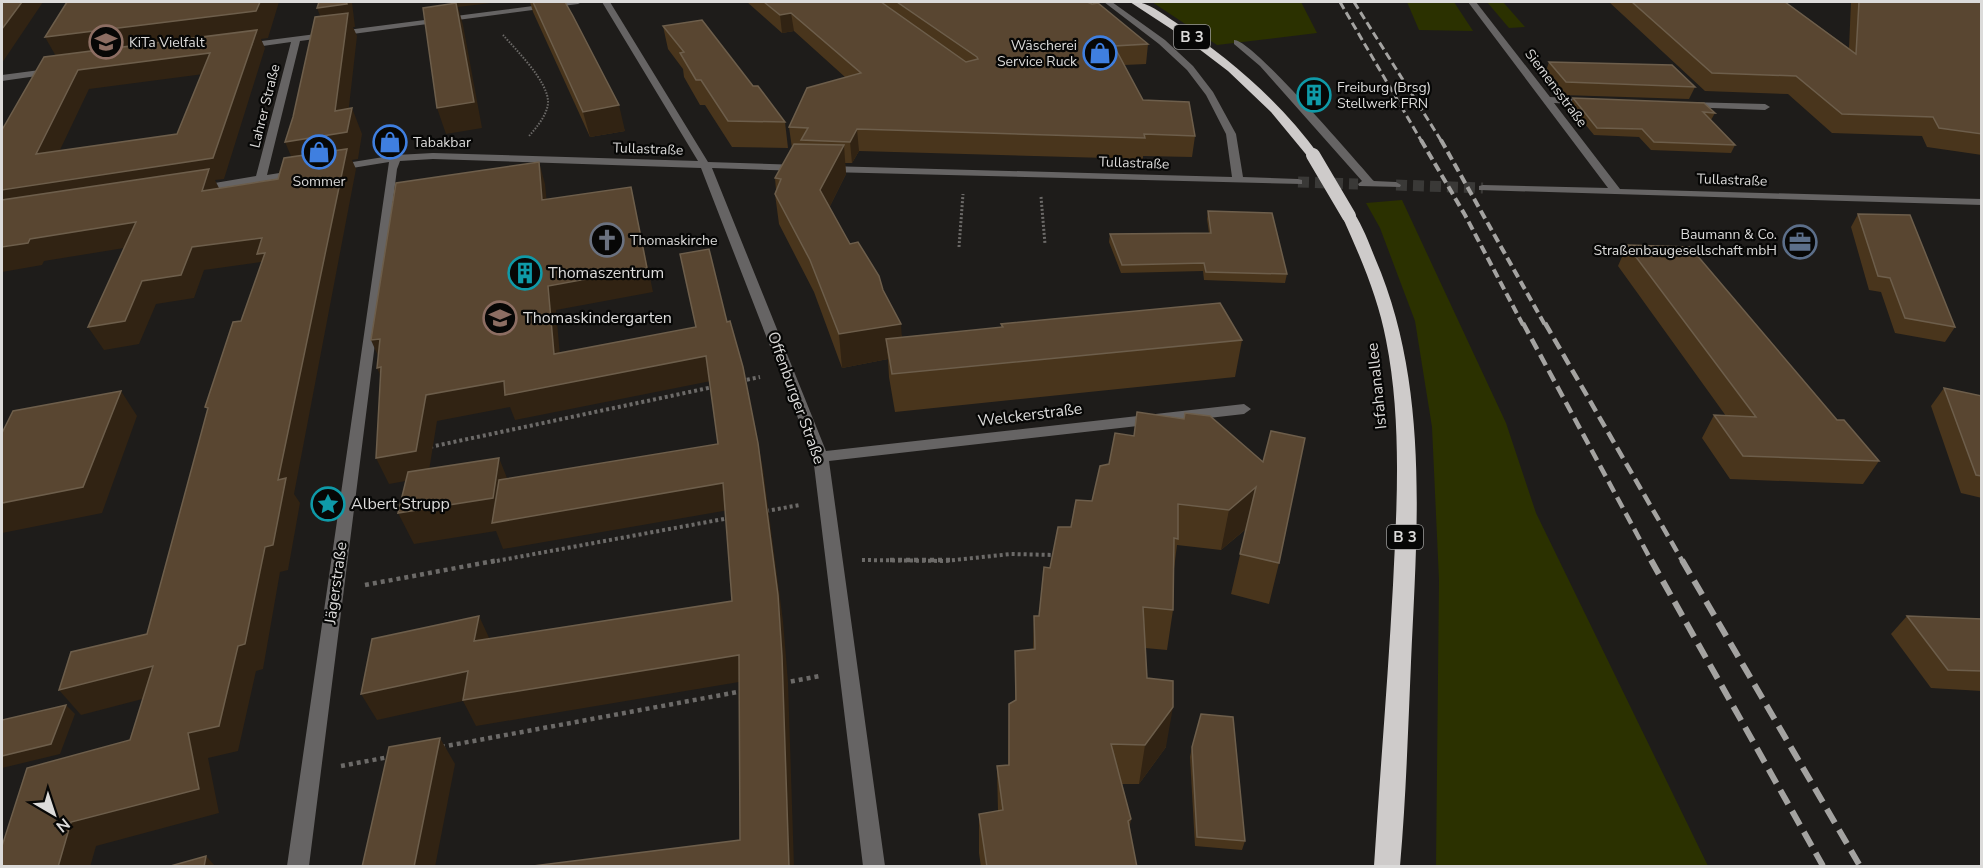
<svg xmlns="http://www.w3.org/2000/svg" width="1983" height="868" font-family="'Nunito Sans',sans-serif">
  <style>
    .green { fill: #2b3100 }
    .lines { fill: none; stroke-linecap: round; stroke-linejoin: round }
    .minor-tunnel { stroke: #3a3937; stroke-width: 11; stroke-dasharray: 11 6; stroke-linecap: butt }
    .path-far3 { stroke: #6c6a68; stroke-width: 2; stroke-dasharray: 1.5 1.5; stroke-linecap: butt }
    .path-far2 { stroke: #6c6a68; stroke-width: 3; stroke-dasharray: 2 2; stroke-linecap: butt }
    .path-far1 { stroke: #6c6a68; stroke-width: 4; stroke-dasharray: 3 3; stroke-linecap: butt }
    .path { stroke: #6c6a68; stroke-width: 4.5; stroke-dasharray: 4 4; stroke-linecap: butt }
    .minor { fill: #666464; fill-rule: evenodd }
    .highway { fill: #cecbca; fill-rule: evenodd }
    .rail-far3 { stroke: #a4a3a1; stroke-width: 3; stroke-dasharray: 8 4; stroke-linecap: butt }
    .rail-far2 { stroke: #a4a3a1; stroke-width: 4; stroke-dasharray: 9 4.5; stroke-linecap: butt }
    .rail-far1 { stroke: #a4a3a1; stroke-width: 4.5; stroke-dasharray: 12 6; stroke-linecap: butt }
    .rail { stroke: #a4a3a1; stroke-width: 6; stroke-dasharray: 16 8; stroke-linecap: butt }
    .highway-bridge { stroke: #cecbca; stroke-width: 14 }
    .wall { fill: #49351c }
    .shaded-wall { fill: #312313 }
    .building { fill: #594631; stroke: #6d5e4b; stroke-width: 1.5; fill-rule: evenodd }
    .labels { text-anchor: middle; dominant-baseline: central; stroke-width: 4.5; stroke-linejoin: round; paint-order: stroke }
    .far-poi-label { font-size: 14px; fill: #dcdbda; stroke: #070706; text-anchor: start }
    .far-street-label { font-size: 14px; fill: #dcdbda; stroke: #070706 }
    .shield { fill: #070706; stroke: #9c9b9a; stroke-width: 1.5 }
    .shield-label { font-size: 15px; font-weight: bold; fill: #dcdbda }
    .poi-label { font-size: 16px; fill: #dcdbda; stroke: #070706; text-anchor: start }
    .street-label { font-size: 16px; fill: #dcdbda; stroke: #070706 }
  </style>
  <rect width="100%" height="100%" fill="#1e1c1a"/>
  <!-- green -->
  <g class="green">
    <polygon points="1152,2 1301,2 1317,33 1217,45"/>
    <polygon points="1407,2 1454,2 1473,31 1419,30"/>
    <polygon points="1487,2 1503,2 1525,27 1509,28"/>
    <polygon points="1402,200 1506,423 1536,513 1708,866 1436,866 1439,580 1432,427 1415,321 1380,228 1366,203"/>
  </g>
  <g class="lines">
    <!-- minor-tunnel -->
    <g class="minor-tunnel">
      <polyline points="1298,182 1358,184"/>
      <polyline points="1396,185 1483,188"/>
    </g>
    <!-- path-far3 -->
    <path class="path-far3" d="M503,35C516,50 549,82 548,103C547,115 537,127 529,136"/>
    <!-- path-far2 -->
    <g class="path-far2">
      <polyline points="1041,197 1045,244"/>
      <polyline points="959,247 963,194"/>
    </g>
    <!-- path-far1 -->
    <g class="path-far1">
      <polyline points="741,381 760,377"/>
      <polyline points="430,447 713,387"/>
      <polyline points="766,511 800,505"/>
      <polyline points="862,560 945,561 1011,554 1055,555"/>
      <polyline points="491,562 729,518"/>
    </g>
    <!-- path -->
    <g class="path">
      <polyline points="890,560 951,560"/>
      <polyline points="365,585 499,560"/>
      <polyline points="783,683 820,676"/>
      <polyline points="441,747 743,691"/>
      <polyline points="341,766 389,757"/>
    </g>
    <!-- minor -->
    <g class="minor">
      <polygon points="564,2 582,2 578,4 300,41 267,175 298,170 303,173 302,175 197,192 192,189 197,186 256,176 291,42 242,49 238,46 239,44"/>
      <polygon points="602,2 610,2 708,162 801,165 806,168 801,171 712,168 826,451 1244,404 1251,409 1244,414 829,461 885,866 863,866 813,457 701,168 433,159 400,161 397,169 309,866 287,866 389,162 334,171 329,168 334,165 396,155 433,153 698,161"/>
      <polygon points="1104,2 1112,2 1165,40 1193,66 1213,92 1236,134 1243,177 1298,179 1302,180 1302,184 828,172 823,169 828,166 1232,177 1226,134 1206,95 1187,70 1159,44"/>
      <polygon points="1468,2 1476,2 1550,97 1595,100 1595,104 1592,105 1554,103 1620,189 1982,199 1982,205 1479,190 1479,186 1483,185 1608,188"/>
      <path d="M1234,40C1252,39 1356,161 1374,181L1396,182L1401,185L1400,187L1359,186L1358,184L1362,181L1260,66L1234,44Z"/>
      <polygon points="55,68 60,71 58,73 2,81 2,75"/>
      <polygon points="1688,102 1765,104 1770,107 1765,110 1685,107 1683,105"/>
    </g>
    <!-- highway -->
    <g class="highway">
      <path d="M1130,2C1146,0 1161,13 1175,22C1229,58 1281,102 1319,155L1317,158H1309L1271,112L1228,71L1182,36Z"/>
      <path d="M1349,212L1354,213C1363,227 1369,243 1375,258C1430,385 1417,528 1411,662C1408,730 1406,799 1400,866H1374C1380,772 1388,679 1393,585C1397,504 1402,420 1386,340C1378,297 1360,256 1342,216Z"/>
    </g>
    <!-- rail-far3 -->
    <g class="rail-far3">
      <polyline points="1340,2 1422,142"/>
      <polyline points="1354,2 1442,142"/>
    </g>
    <!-- rail-far2 -->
    <g class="rail-far2">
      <polyline points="1421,140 1465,215 1523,325"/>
      <polyline points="1441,140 1545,325"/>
    </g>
    <!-- rail-far1 -->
    <g class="rail-far1">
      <polyline points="1523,323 1652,562"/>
      <polyline points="1545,323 1683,562"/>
    </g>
    <!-- rail -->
    <g class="rail">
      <polyline points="1651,560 1823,866"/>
      <polyline points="1682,560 1860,866"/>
    </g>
    <!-- highway-bridge -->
    <polyline class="highway-bridge" points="1313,155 1349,216"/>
  </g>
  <!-- wall -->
  <g class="wall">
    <polygon points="530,2 565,2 625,131 590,137 533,12"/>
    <polygon points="747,2 1087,2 1148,44 1146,64 1124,65 1143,100 1195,136 1192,157 1143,156 1143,159 859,151 852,163 845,163 846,174 829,208 850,244 883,290 902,337 1001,328 1001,324 1242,340 1235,377 895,412 889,377 888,359 842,368 814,292 779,224 775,194 776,190 775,178 792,148 789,127 845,77 794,31 782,33"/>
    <polygon points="1609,2 1785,2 1849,48 1851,2 1982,2 1982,155 1927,147 1922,136 1832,133 1788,94 1705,91"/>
    <polygon points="663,26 753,86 785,122 788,148 732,147 705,105 700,105 684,77 683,69 668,49"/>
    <polygon points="1549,62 1695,87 1689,99 1562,95 1545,74"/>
    <polygon points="1573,98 1715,113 1711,120 1735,145 1731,153 1651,150 1639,137 1594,135 1570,106"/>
    <polygon points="1208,211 1287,274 1285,283 1204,280 1203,271 1121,273 1109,242 1110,234 1209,233 1207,219"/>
    <polygon points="1858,214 1955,327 1945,342 1895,333 1881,292 1869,290 1851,227"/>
    <polygon points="1627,245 1837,420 1879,461 1863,484 1730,479 1702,438 1714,415 1726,416 1618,266"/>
    <polygon points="1944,388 1982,396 1982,498 1961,493 1931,406"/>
    <polygon points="1137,412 1279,563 1269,604 1231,594 1246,529 1221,550 1177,545 1174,569 1173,610 1167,650 1145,648 1147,678 1166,747 1139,784 1122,784 1131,819 1129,830 1137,867 981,867 979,853 979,814 998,811 997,766 1008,765 1009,704 1015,701 1015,651 1033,650 1034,616 1039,616 1050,568 1071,527 1092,501 1134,436"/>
    <polygon points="1907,616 1982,619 1982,691 1931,688 1891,634"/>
    <polygon points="1192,747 1245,841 1242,850 1195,846 1190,757"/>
  </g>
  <!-- shaded-wall -->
  <g class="shaded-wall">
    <polygon points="22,2 43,2 2,63 2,29"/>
    <polygon points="260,2 279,2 268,38 261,39 265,48 224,179 215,180 220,190 2,215 2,190 213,158 254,40 61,65 45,37"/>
    <polygon points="346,2 352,2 355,27 353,27 357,36 346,133 352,108 362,134 358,159 352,160 356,169 294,494 300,503 288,570 280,572 263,669 256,671 238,751 208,758 219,813 96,846 90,867 58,867 71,822 188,733 278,480 296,168 285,142 335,111 326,31 317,8"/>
    <polygon points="453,2 491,2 491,3 458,7 463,25 482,128 446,134 437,108 455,7"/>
    <polygon points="791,13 794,31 782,33 780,15"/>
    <polygon points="210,53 219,72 89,89 48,175 36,154 78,70"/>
    <polygon points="619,105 625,131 590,137 583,112"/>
    <polygon points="857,129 859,151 852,163 850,142"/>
    <polygon points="844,145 846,174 823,220 820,190"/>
    <polygon points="539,162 545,184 549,223 542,200"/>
    <polygon points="631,187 653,292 556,310 562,379 554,354 548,286"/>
    <polygon points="136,222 149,244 44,261 42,265 2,272 2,247 30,239"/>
    <polygon points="262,238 268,277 261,262 204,270 194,298 156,304 139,344 104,350 88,327 142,281 192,247"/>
    <polygon points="901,324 903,357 886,339 888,359 842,368 839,334"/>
    <polygon points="380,339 382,365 371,340"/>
    <polygon points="706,356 711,381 515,420 510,407 437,421 428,477 389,484 376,458 426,395 504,381"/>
    <polygon points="381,367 388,393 377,368"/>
    <polygon points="121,391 137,416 102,513 2,533 2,503"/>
    <polygon points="758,443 763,469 783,621 788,682 794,867 789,867"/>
    <polygon points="499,458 511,488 723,483 729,510 503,549 496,531 414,544 398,513"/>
    <polygon points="1256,487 1248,527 1221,550 1229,510"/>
    <polygon points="479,616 491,642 474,641"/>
    <polygon points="739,655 745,681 476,726 463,701 377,720 361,694 468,671"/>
    <polygon points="153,666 173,691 81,715 59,690"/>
    <polygon points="66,705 75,714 60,754 2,768 2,756"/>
    <polygon points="1173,707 1166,747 1139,784 1145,745"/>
    <polygon points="440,738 455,764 435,867 414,867"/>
    <polygon points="206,856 216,867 204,867"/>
  </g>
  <!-- building -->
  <g class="building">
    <polygon points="2,2 22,2 2,29"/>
    <polygon points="67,2 260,2 256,11 45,37"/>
    <polygon points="319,2 346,2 347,4 317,8"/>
    <polygon points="533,2 565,2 573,16 619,105 583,112"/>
    <polygon points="764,2 881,2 966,62 978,59 977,57 897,2 1087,2 1092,4 1098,3 1148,44 1114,46 1143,100 1189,102 1195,136 1144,134 1145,138 857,129 850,142 801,140 808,128 789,127 807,88 861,73 791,13 780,15"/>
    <polygon points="1632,2 1785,2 1856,54 1859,2 1982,2 1982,134 1939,128 1933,117 1842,114 1796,76 1712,73"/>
    <polygon points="456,3 474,102 437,108 423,8"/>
    <polygon points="348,13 335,111 352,108 347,132 285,142 293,117 315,17"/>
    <polygon points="702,20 753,86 758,86 785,122 728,121 701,80 696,80 680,53 684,52 663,26"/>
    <path d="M257,30L213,158L2,190V130L44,57ZM210,53L177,134L36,154L78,70Z"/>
    <polygon points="1549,62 1672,65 1695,87 1566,82"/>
    <polygon points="1573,98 1704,103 1715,113 1703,112 1735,145 1654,142 1642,129 1597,128"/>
    <polygon points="794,144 844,145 820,190 850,244 858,242 879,276 883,290 901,324 839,334 810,260 775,194 781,179 775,178"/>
    <polygon points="347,149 278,480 286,478 273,545 265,547 245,644 238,646 219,726 188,733 199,789 71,822 58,867 2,867 2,846 27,768 130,740 153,666 59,690 71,652 147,634 208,408 205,407 233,322 241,321 265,253 257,254 262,238 192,247 181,275 142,281 125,321 88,327 136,222 30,239 28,243 2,247 2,200 209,169 202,191 278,179 284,158"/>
    <polygon points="539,162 542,200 631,187 647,268 548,286 554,354 696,327 680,254 709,249 727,322 730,321 743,367 758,443 778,595 782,656 789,867 525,867 740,840 739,655 463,700 468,671 361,694 372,639 479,616 474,641 732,601 723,483 492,523 499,480 718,444 706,356 505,395 504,381 426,395 416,451 376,458 381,367 377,368 380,339 371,340 396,183"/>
    <polygon points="1208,211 1272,213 1287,274 1206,272 1204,263 1122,265 1110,234 1211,233"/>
    <polygon points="1858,214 1910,215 1955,327 1905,318 1890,278 1878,276"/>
    <polygon points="1627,245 1690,247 1837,420 1844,420 1879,461 1743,456 1714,415 1756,417"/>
    <polygon points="1220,303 1242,340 892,374 886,339 1003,327 1001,324"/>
    <polygon points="1944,388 1982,396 1982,476 1976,475"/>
    <polygon points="121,391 83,487 2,503 2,433 13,411"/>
    <polygon points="1137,412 1184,419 1185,413 1210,416 1263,462 1271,431 1305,438 1279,563 1240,554 1256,487 1229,510 1178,504 1178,539 1174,538 1173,610 1143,607 1147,678 1173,681 1173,707 1145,745 1111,744 1131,819 1128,821 1137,867 987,867 979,814 1003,810 997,766 1009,765 1009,704 1016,700 1015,651 1035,649 1034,616 1039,616 1044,567 1050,568 1058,527 1071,527 1076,500 1092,501 1100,466 1109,464 1115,433 1134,436"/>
    <polygon points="499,458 493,498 398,513 408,472"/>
    <polygon points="1907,616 1982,619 1982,671 1948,670"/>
    <polygon points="66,705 51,744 2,756 2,720"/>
    <polygon points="1201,714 1233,717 1245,841 1197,837 1192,747"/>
    <polygon points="440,738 414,867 362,867 389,747"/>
    <polygon points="206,856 204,867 167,867"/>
  </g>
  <!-- icons -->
  <defs>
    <symbol id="school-ring" viewBox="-11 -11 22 22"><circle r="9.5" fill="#070706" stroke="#8d6e63" stroke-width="1.5"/><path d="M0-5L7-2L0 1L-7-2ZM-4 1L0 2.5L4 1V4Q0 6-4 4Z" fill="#8d6e63"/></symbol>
    <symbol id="shop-ring" viewBox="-11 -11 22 22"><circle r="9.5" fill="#070706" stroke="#3f7fe0" stroke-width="1.5"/><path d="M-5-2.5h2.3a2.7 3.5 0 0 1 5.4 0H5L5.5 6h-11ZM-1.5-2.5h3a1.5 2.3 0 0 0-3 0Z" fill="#3f7fe0"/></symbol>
    <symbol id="building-ring" viewBox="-11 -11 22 22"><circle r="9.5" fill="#070706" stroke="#0f9aa8" stroke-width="1.5"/><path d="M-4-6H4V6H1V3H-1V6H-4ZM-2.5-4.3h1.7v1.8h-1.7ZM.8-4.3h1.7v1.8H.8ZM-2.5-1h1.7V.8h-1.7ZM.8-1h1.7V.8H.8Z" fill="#0f9aa8"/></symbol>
    <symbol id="church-ring" viewBox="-11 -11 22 22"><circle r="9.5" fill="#070706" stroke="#6b7280" stroke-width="1.5"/><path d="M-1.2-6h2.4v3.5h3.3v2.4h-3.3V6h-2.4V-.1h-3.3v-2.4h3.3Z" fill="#6b7280"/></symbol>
    <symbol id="office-ring" viewBox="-11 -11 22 22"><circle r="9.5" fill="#070706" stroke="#5c6f8a" stroke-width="1.5"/><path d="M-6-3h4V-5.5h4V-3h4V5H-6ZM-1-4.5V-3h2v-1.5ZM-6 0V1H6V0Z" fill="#5c6f8a"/></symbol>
    <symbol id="sight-ring" viewBox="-11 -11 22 22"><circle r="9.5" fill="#070706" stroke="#0f9aa8" stroke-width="1.5"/><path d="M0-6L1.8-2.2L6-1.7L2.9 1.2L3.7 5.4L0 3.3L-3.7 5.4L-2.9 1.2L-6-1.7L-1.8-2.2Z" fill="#0f9aa8"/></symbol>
  </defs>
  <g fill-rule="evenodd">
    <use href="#school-ring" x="87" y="23" width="38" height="38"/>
    <use href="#shop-ring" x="1081" y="34" width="38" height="38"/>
    <use href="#building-ring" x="1295" y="76" width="38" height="38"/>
    <use href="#shop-ring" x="371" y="123" width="38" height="38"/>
    <use href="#shop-ring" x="300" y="133" width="38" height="38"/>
    <use href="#church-ring" x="588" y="221" width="38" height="38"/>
    <use href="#office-ring" x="1781" y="223" width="38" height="38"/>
    <use href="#building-ring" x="506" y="254" width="38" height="38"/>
    <use href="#school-ring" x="481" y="299" width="38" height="38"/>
    <use href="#sight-ring" x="309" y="485" width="38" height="38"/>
  </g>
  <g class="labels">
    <!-- far-poi labels -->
    <g class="far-poi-label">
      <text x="129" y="42">KiTa Vielfalt</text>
      <text x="1077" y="45" text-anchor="end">Wäscherei<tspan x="1077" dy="16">Service Ruck</tspan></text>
      <text x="1337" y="87">Freiburg (Brsg)<tspan x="1337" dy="16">Stellwerk FRN</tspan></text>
      <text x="413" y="142">Tabakbar</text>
      <text x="319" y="181" text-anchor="middle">Sommer</text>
      <text x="1777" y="234" text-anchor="end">Baumann &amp; Co.<tspan x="1777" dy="16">Straßenbaugesellschaft mbH</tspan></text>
      <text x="630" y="240">Thomaskirche</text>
    </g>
    <!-- far-street labels -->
    <g class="far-street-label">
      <text transform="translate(1556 88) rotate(53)">Siemensstraße</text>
      <text transform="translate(265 106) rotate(-76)">Lahrer Straße</text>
      <text transform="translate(648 149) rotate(2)">Tullastraße</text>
      <text transform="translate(1134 163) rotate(2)">Tullastraße</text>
      <text transform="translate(1732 180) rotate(2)">Tullastraße</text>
    </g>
    <!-- shield labels -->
    <g class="shield">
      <rect x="1174" y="25" width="36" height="24" rx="4.5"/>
      <rect x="1387" y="525" width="36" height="24" rx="4.5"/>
    </g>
    <g class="shield-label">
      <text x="1192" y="37">B 3</text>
      <text x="1405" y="537">B 3</text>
    </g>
    <!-- poi labels -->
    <g class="poi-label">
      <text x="548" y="273">Thomaszentrum</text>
      <text x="523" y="318">Thomaskindergarten</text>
      <text x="351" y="504">Albert Strupp</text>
    </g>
    <!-- street labels -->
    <g class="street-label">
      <text transform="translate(1377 386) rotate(-96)">Isfahanallee</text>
      <text transform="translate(796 398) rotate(70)">Offenburger Straße</text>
      <text transform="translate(1030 415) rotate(-7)">Welckerstraße</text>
      <text transform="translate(336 583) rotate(-82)">Jägerstraße</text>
    </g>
  </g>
  <!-- border -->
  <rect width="1983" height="868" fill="none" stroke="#dcdbda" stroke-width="6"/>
  <!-- north arrow -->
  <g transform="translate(54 814) rotate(141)" stroke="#070706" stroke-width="4.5" paint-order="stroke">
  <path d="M0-4.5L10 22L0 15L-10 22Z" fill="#dcdbda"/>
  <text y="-9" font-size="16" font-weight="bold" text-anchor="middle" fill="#dcdbda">N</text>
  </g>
</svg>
